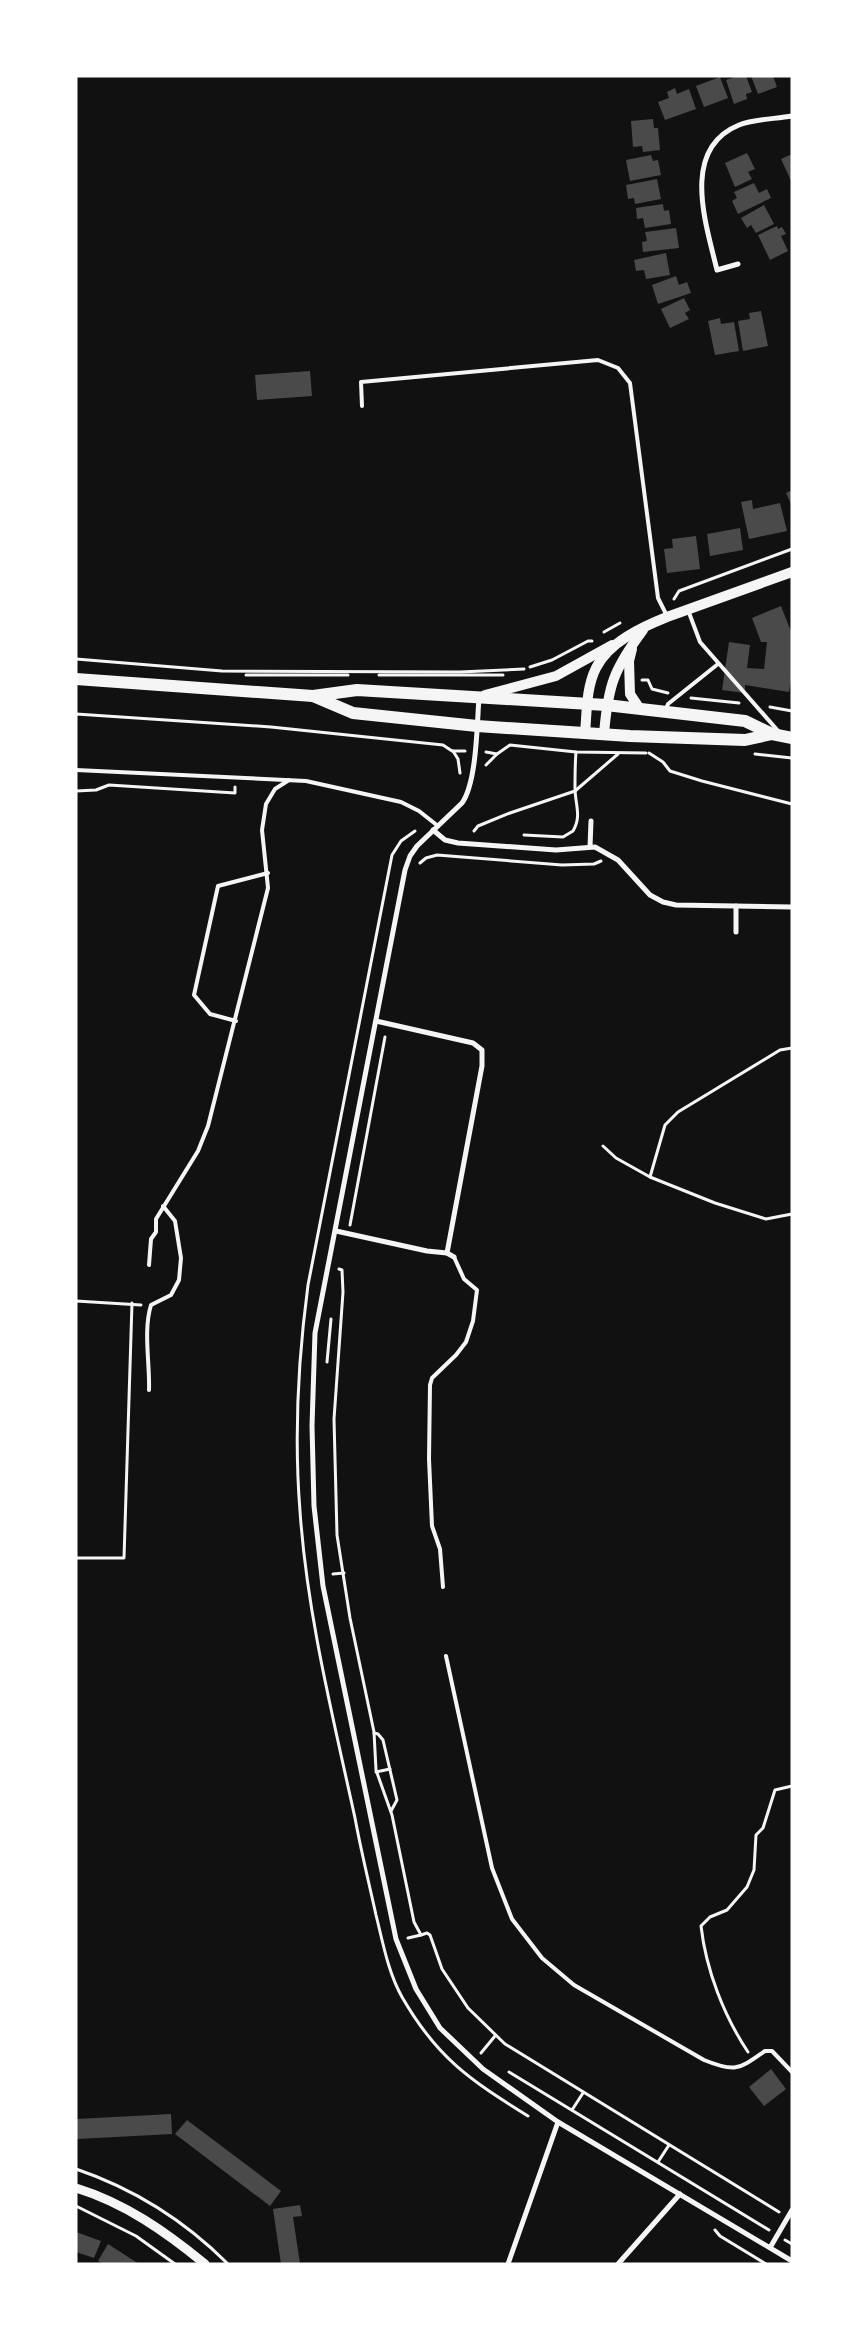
<svg xmlns="http://www.w3.org/2000/svg" width="868" height="2340" font-family="Poppins,sans-serif">
  <style>
    .building { fill: #4a4a4a }
    .lines { fill: none; stroke-linecap: round; stroke-linejoin: round }
    .path { stroke: #f5f5f5; stroke-width: 3 }
    .service { stroke: #f5f5f5; stroke-width: 4 }
    .minor { stroke: #f5f5f5; stroke-width: 5 }
    .tertiary { stroke: #f5f5f5; stroke-width: 9 }
    .secondary { stroke: #f5f5f5; stroke-width: 10 }
    .primary { stroke: #f5f5f5; stroke-width: 12 }
  </style>
  <rect width="100%" height="100%" fill="#111"/>
  <!-- building -->
  <g class="building">
    <polygon points="737,76 746,76 752,92 746,94 747,99 734,104 726,80"/>
    <polygon points="751,76 773,76 777,87 758,94"/>
    <polygon points="720,77 728,98 704,107 696,86"/>
    <polygon points="675,88 677,94 689,89 696,109 665,120 658,102 669,98 667,92"/>
    <polygon points="653,119 654,128 658,128 660,150 643,152 642,146 633,147 631,121"/>
    <polygon points="747,153 755,169 748,172 752,179 735,187 725,163"/>
    <polygon points="792,154 792,183 781,159"/>
    <polygon points="651,155 653,161 658,160 661,175 630,181 626,160"/>
    <polygon points="657,179 661,199 635,204 634,198 628,199 626,185"/>
    <polygon points="754,183 759,193 767,189 771,198 738,214 732,201 737,198 734,192"/>
    <polygon points="663,204 664,211 669,210 671,224 645,228 643,218 637,219 636,208"/>
    <polygon points="764,205 774,224 756,233 751,225 747,228 741,218"/>
    <polygon points="777,226 778,229 782,227 786,234 781,236 788,251 770,260 758,235"/>
    <polygon points="676,228 679,248 643,252 642,242 647,241 645,232"/>
    <polygon points="666,253 670,275 646,279 644,270 636,271 634,260"/>
    <polygon points="676,276 679,285 687,282 691,293 658,304 652,285"/>
    <polygon points="684,298 690,310 685,313 689,319 670,328 661,309"/>
    <polygon points="761,311 768,346 743,351 738,321 750,319 749,313"/>
    <polygon points="720,318 721,324 734,322 739,351 715,355 708,321"/>
    <polygon points="310,371 312,396 257,400 255,375"/>
    <polygon points="792,490 792,506 786,493"/>
    <polygon points="752,500 753,509 780,503 787,531 749,539 741,502"/>
    <polygon points="740,528 743,550 710,556 707,534"/>
    <polygon points="696,536 700,569 667,573 664,549 673,548 672,539"/>
    <polygon points="781,606 792,634 792,673 789,692 745,685 745,693 722,690 729,642 750,645 747,668 764,669 767,642 761,642 752,618"/>
    <polygon points="771,2069 786,2089 764,2106 749,2087"/>
    <polygon points="171,2114 172,2134 77,2139 76,2119"/>
    <polygon points="187,2120 281,2191 270,2206 175,2134"/>
    <polygon points="300,2205 302,2216 293,2217 300,2264 281,2264 273,2209"/>
    <polygon points="76,2232 101,2241 94,2258 76,2252"/>
    <polygon points="108,2244 139,2264 103,2264 98,2261"/>
  </g>
  <g class="lines">
    <!-- path -->
    <g class="path">
      <polyline points="674,599 679,591 792,549"/>
      <polyline points="604,632 620,623"/>
      <polyline points="76,659 222,671 460,672 524,669"/>
      <polyline points="530,667 552,660 588,641 592,641"/>
      <polyline points="246,675 348,675"/>
      <polyline points="379,675 503,675"/>
      <polyline points="642,680 648,680 652,689 668,693"/>
      <polyline points="691,698 739,703"/>
      <polyline points="770,707 792,711"/>
      <polyline points="76,714 271,727 443,745 452,751 465,751"/>
      <polyline points="453,751 458,759 460,773"/>
      <polyline points="486,752 497,754 510,745 576,752 646,753"/>
      <polyline points="649,753 663,762 670,771 702,781 792,804"/>
      <polyline points="755,754 792,758"/>
      <polyline points="486,765 497,754"/>
      <polyline points="76,791 96,790 109,785 235,793 235,787"/>
      <path d="M415,831L401,841L392,855L308,1285C298,1360 294,1436 300,1511C307,1614 333,1717 355,1818C361,1851 369,1883 376,1915C383,1943 388,1972 402,1997C437,2058 470,2080 528,2116"/>
      <polyline points="474,831 478,826 510,813 575,791 618,754"/>
      <path d="M524,835L563,837L573,831C582,816 575,804 575,788C575,776 575,764 576,752"/>
      <polyline points="420,863 426,858 437,855 562,865 594,864 601,861"/>
      <polyline points="603,1146 616,1158 650,1177 715,1203 766,1219 792,1214"/>
      <polyline points="650,1177 665,1125 678,1112 780,1050 792,1048"/>
      <polyline points="350,1225 385,1037"/>
      <polyline points="339,1269 342,1270 343,1292 334,1419 337,1535 350,1618 374,1732 376,1770 392,1815 414,1922 421,1935 408,1938"/>
      <polyline points="76,1301 141,1305"/>
      <polyline points="327,1362 331,1319"/>
      <polyline points="76,1558 124,1558 132,1303"/>
      <polyline points="333,1574 344,1573"/>
      <polyline points="374,1733 378,1734 383,1740 397,1800 391,1811"/>
      <polyline points="376,1772 390,1769"/>
      <polyline points="421,1935 427,1933 430,1935 442,1969 468,2008 505,2044 779,2212"/>
      <path d="M748,2052C724,2016 706,1970 701,1926L710,1917L727,1910L747,1887L754,1870L756,1835L763,1828L775,1790L792,1786"/>
      <polyline points="481,2053 495,2036"/>
      <polyline points="509,2072 769,2230"/>
      <polyline points="572,2110 583,2093"/>
      <polyline points="658,2162 669,2145"/>
      <path d="M76,2169C135,2189 184,2220 228,2264"/>
      <polyline points="76,2206 136,2236 175,2264"/>
      <polyline points="715,2230 720,2236 766,2264"/>
      <polyline points="785,2240 792,2244"/>
    </g>
    <!-- service -->
    <g class="service">
      <polyline points="362,406 361,382 598,360 618,368 630,383 658,598 667,616"/>
      <polyline points="688,610 700,642 779,732"/>
      <polyline points="666,709 668,704 718,664"/>
      <polyline points="76,770 306,781 401,802 419,811 438,826"/>
      <polyline points="236,1021 210,1014 194,995 218,886 268,873"/>
      <polyline points="149,1265 151,1239 156,1232 156,1219 198,1151 208,1126 268,888 262,830 266,804 275,789 289,780"/>
      <path d="M149,1390C150,1363 143,1331 151,1305L171,1295L179,1280L181,1258L175,1221L163,1206"/>
      <polyline points="443,1587 440,1549 432,1526 429,1459 430,1385 432,1378 456,1355 466,1342 473,1321 477,1290 464,1279 454,1257"/>
      <path d="M446,1656L492,1868L512,1919L542,1958L574,1985L704,2060C736,2073 739,2069 765,2051H772L792,2072"/>
    </g>
    <!-- minor -->
    <g class="minor">
      <path d="M738,264L717,270C706,224 680,149 739,125C754,119 775,119 792,116"/>
      <path d="M479,697C477,723 477,782 462,803L417,846L410,856L405,870L315,1333L312,1426L314,1506L323,1586L396,1939L416,1989L440,2028L483,2069L558,2122L792,2261"/>
      <polyline points="433,830 445,840 458,843 556,850 595,847 618,860 650,895 663,902 676,905 792,907"/>
      <polyline points="590,847 591,821"/>
      <polyline points="736,932 736,906"/>
      <polyline points="336,1231 427,1251 447,1253 482,1066 482,1050 473,1043 376,1021"/>
      <polyline points="447,1253 454,1257"/>
      <polyline points="771,2246 792,2210"/>
      <polyline points="508,2264 558,2122"/>
      <polyline points="618,2264 680,2194"/>
    </g>
    <!-- tertiary -->
    <path class="tertiary" d="M76,2188C125,2203 166,2232 205,2264"/>
    <!-- secondary -->
    <g class="secondary">
      <polyline points="632,649 629,661 630,694 640,709"/>
      <polyline points="485,695 556,676 612,645"/>
      <path d="M585,733C587,712 586,688 596,668C609,642 642,627 667,617L792,572"/>
      <path d="M604,734C608,685 614,669 643,630"/>
    </g>
    <!-- primary -->
    <g class="primary">
      <polyline points="76,679 313,696 357,690 606,705 745,721 772,734"/>
      <polyline points="313,696 353,713 477,726 630,736 745,740 772,734 792,738"/>
    </g>
  </g>
  <!-- border -->
  <rect width="868" height="2340" fill="none" stroke="#ffffff" stroke-width="155"/>
</svg>
